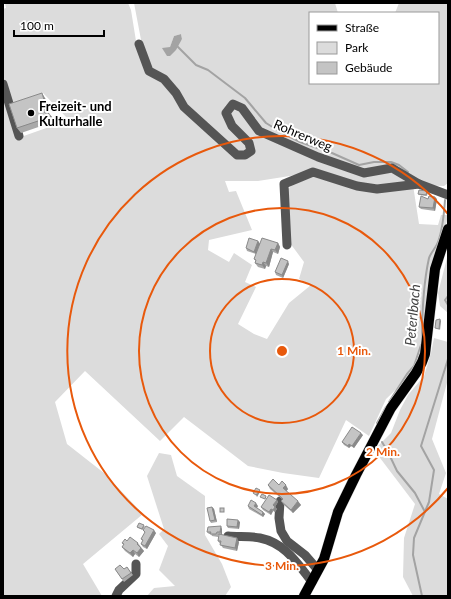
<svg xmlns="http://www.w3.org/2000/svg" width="451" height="599" font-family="Lato,sans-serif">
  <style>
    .green { fill: #dcdcdc; fill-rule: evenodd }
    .water { fill: #a3a3a3 }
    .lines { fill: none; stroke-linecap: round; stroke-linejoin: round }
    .stream { stroke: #a3a3a3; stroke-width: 2 }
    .major-casing { stroke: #dbdbdb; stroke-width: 11 }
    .minor { stroke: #555; stroke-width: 9 }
    .major { stroke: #000; stroke-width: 10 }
    .wall { fill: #a9a9a9 }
    .shaded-wall { fill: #898989 }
    .building { fill: #c4c4c4; stroke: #898989 }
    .ring { fill: none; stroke: #e8590c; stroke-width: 2 }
    .poi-dot { fill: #000; stroke: #fff; stroke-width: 1.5 }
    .labels { text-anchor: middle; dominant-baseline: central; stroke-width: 4; stroke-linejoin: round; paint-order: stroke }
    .poi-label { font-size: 13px; font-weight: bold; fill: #000; stroke: #fff; text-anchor: start }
    .street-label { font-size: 13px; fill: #000; stroke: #fff }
    .water-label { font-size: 14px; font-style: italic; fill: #444; stroke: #fff }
    .centre { fill: #e8590c; stroke: #fff; stroke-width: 2 }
    .ring-label { font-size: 12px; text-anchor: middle; font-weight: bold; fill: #e8590c; stroke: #fff; stroke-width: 4; stroke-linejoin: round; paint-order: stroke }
  </style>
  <rect width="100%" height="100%" fill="#fff"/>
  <!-- green -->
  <g class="green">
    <path d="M5,3H128L131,10L136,41L142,45L134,3H335L338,13H310V83H438V13H395L399,3H448V183L444,186L413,185L419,224L438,225L441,215H448L419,361L411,375L386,399L369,436L346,420L319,478L283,473L248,466L184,417L160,441L85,371L55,402L67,444L104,473L143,514L83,564L102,596H3V91L18,138L69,120L43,93L12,103L3,75V9L6,8ZM181,34L182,39L167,56L174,36ZM296,175L293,183L287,191L290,243L304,262L299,279L311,285L289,303L267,339L254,334L238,324L256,287L245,282L252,265L234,253L229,262L208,250L209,240L252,230L236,191L229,192L225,181H258Z"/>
    <polygon points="448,254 448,313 440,306 438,293"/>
    <polygon points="434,338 448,342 448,379 432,439 446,473 439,494 448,499 448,596 413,596 403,577 404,538 415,504 374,450 391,433 400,410 408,395 424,376 431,353"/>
    <polygon points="159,453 171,455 177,476 205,496 205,535 222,564 231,587 225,596 147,596 154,588 175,586 159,570 168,546 159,534 164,529 147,476"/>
  </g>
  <!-- water -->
  <polygon class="water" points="181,34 182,39 176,50 170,56 167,56 162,48 170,47 174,36"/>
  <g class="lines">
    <!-- stream -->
    <g class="stream">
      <polyline points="177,46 196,65 208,70 245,98 266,123 279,131 300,142 332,153 359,165 374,162 391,162 399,165 408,172"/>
      <polyline points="448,296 445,300 448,305"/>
      <path d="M422,341C422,313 423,285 429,258C431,252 436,248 438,242C443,229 444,214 445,200"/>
      <polyline points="389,402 407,374 414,366 421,345"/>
      <polyline points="377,423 386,407"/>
      <polyline points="382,442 388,452 397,471 415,493 425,512"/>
      <polyline points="422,596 413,555 414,538 429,502 434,470 421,446 448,359"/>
    </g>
    <defs>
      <polyline id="major" points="304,596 324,559 338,512 356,475 391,408 416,373 422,362 425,354 435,269 448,229"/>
    </defs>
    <!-- major casing -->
    <use href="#major" class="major-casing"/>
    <!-- minor -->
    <g class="minor">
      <polyline points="139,44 149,71 164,79 176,93 184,107 237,155 245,155 251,151 249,143 232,126 226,113 233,104 242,108 259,131 318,157 364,173 392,168 419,184 448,195"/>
      <polyline points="3,84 19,136"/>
      <polyline points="287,245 284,184 313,172 357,186 377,189 419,184"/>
      <polyline points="280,501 279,518 281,531 287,541 305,555 318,570"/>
      <path d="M228,536C238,537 250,536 260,538C285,543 297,563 312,582"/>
      <polyline points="116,596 119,590 136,574 136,564"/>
    </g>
    <!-- major -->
    <use href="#major" class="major"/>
  </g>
  <!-- wall -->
  <g class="wall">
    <polygon points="45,98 48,105 45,106 47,113 52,117 53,122 21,133 17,128 9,104"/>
    <polygon points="427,191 428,192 427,196 419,195 418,194"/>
    <polygon points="428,199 437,199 435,211 421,209 419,207"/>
    <polygon points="258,241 260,244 278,243 280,247 278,254 273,252 269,267 266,266 265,269 258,267 255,263 256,261 254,259 256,254 247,251 246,248"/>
    <polygon points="289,264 283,278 276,275 275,272"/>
    <polygon points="363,435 354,448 351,446 349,448 344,445 342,442"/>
    <polygon points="268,485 279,485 288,489 286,491 301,505 293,513 284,505 281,501 282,499 270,489"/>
    <polygon points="277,500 278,502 275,507 277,509 275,512 273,511 271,515 263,510 261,507"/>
    <polygon points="248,506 258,506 257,508 263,512 265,514 263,517 249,509"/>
    <polygon points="212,507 214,509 217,522 211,523 210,521"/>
    <polygon points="240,522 239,529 228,528 227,526"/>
    <polygon points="145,526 143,530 156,533 147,549 143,547 141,544 143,541 141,539 145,533 143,530 138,528 137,527"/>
    <polygon points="222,529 222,535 239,542 237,551 223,548 218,541 219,535 218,535 218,537 212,536 211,534 209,534 207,532"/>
    <polygon points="127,541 138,543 144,551 139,557 135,554 133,557 125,551 122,547 124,545 122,543"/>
    <polygon points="127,567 133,575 124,582 115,569 124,569"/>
  </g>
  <!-- shaded-wall -->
  <g class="shaded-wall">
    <polygon points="42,93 45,98 48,105 44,100"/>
    <polygon points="41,101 45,106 48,118 45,113"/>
    <polygon points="48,112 52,117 53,122 50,117"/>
    <polygon points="435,197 437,199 435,211 433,208"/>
    <polygon points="258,241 260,244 256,254 254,252"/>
    <polygon points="278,243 280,247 278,254 275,250"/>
    <polygon points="271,249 273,252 269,267 266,263"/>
    <polygon points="288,261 289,264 283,278 282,275"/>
    <polygon points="263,262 266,266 265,269 262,265"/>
    <polygon points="440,319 441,321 440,330 439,329"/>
    <polygon points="361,433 363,435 354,448 352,446"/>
    <polygon points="349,444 351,446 349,448 348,446"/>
    <polygon points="286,485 288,489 286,492 283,488"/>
    <polygon points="260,490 260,492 257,497 256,495"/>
    <polygon points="277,500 278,502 275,507 277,509 275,512 273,510 273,505"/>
    <polygon points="298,501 301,505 293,513 291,510"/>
    <polygon points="256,503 258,506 256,509 254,506"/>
    <polygon points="212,507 214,509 217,522 215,520"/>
    <polygon points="271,509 273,511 271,515 269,512"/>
    <polygon points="263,512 265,514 263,517 262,515"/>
    <polygon points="238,520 240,522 239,529 237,527"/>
    <polygon points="221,526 222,529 222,535 220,532"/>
    <polygon points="154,530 156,533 147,549 145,546"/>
    <polygon points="237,538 239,542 237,551 235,548"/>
    <polygon points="141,548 144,551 139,557 137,553"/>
    <polygon points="133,550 135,554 133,557 130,553"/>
  </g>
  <!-- building -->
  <g class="building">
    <polygon points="42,93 44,100 41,101 45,113 48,112 50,117 17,128 9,104"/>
    <polygon points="419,190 427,191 426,195 418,194"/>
    <polygon points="421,196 428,199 429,196 435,197 433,208 419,207"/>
    <polygon points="249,238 258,241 254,252 246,248"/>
    <polygon points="262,238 278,243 275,250 271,249 266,263 263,262 262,265 255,263 256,260 254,259"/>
    <polygon points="281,258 288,261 282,275 275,272"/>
    <polygon points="440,319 439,329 435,328 436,320"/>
    <polygon points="352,427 361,433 352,446 349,444 348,446 342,442"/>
    <polygon points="273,479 279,485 282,481 286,485 283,488 298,501 291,510 281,501 283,499 268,485"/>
    <polygon points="256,488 260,490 256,495 253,493"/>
    <polygon points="262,494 266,496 265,499 260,497"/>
    <polygon points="269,495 277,500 273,505 275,507 273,510 271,509 269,512 261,507"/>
    <polygon points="251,500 256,503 254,506 263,512 262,515 248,506"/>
    <polygon points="212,507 215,520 210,521 207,508"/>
    <rect x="220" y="508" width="4" height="4"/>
    <polygon points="227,519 238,520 237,527 227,526"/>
    <polygon points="139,523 144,525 142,529 137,527"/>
    <polygon points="146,526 154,530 145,546 141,544 143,540 141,539 145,532 143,530"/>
    <polygon points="221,526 220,532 217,532 216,534 210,534 211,532 207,532 208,527"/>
    <polygon points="219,534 237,538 235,548 220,545 221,541 218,541"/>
    <polygon points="130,537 138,543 137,544 141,548 137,553 133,550 130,553 122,547 124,544 122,543 125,539 127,541"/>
    <polygon points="120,565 124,569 127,567 131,573 122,579 115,569"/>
  </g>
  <!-- distance rings -->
  <g class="ring">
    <circle cx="282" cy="351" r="72"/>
    <circle cx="282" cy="351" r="143"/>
    <path d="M448 488A215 215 0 1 1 448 214"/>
  </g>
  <!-- markers -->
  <circle class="poi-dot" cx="31" cy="113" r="4"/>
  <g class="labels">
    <!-- poi labels -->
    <g class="poi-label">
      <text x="39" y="106">Freizeit- und<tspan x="39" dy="15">Kulturhalle</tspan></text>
    </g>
    <!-- street labels -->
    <g class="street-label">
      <text transform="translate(303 135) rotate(23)">Rohrerweg</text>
    </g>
    <!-- water labels -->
    <g class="water-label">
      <text transform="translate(412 315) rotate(-85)">Peterlbach</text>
    </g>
  </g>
  <circle cx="282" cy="351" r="6" class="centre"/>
  <g class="ring-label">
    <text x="354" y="355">1 Min.</text>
    <text x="383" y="456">2 Min.</text>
    <text x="282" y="570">3 Min.</text>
  </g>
  <!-- border -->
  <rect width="451" height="599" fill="none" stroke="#000000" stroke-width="8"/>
  <!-- legend -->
  <rect x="309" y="12" width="130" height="72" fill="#ffffff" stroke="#999999"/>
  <rect x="317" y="25" width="20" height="6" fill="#000000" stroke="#999999"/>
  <text x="345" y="32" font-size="12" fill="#000000">Straße</text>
  <rect x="317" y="42" width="20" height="12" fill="#dcdcdc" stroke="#999999"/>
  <text x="345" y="52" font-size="12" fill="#000000">Park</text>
  <rect x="317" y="62" width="20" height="12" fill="#c4c4c4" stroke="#999999"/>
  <text x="345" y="72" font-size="12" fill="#000000">Gebäude</text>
  <!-- scale -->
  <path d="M14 30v6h90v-6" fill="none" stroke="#000000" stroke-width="2"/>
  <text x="20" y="30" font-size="12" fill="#000000" stroke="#ffffff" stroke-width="3" paint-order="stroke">100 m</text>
</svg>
